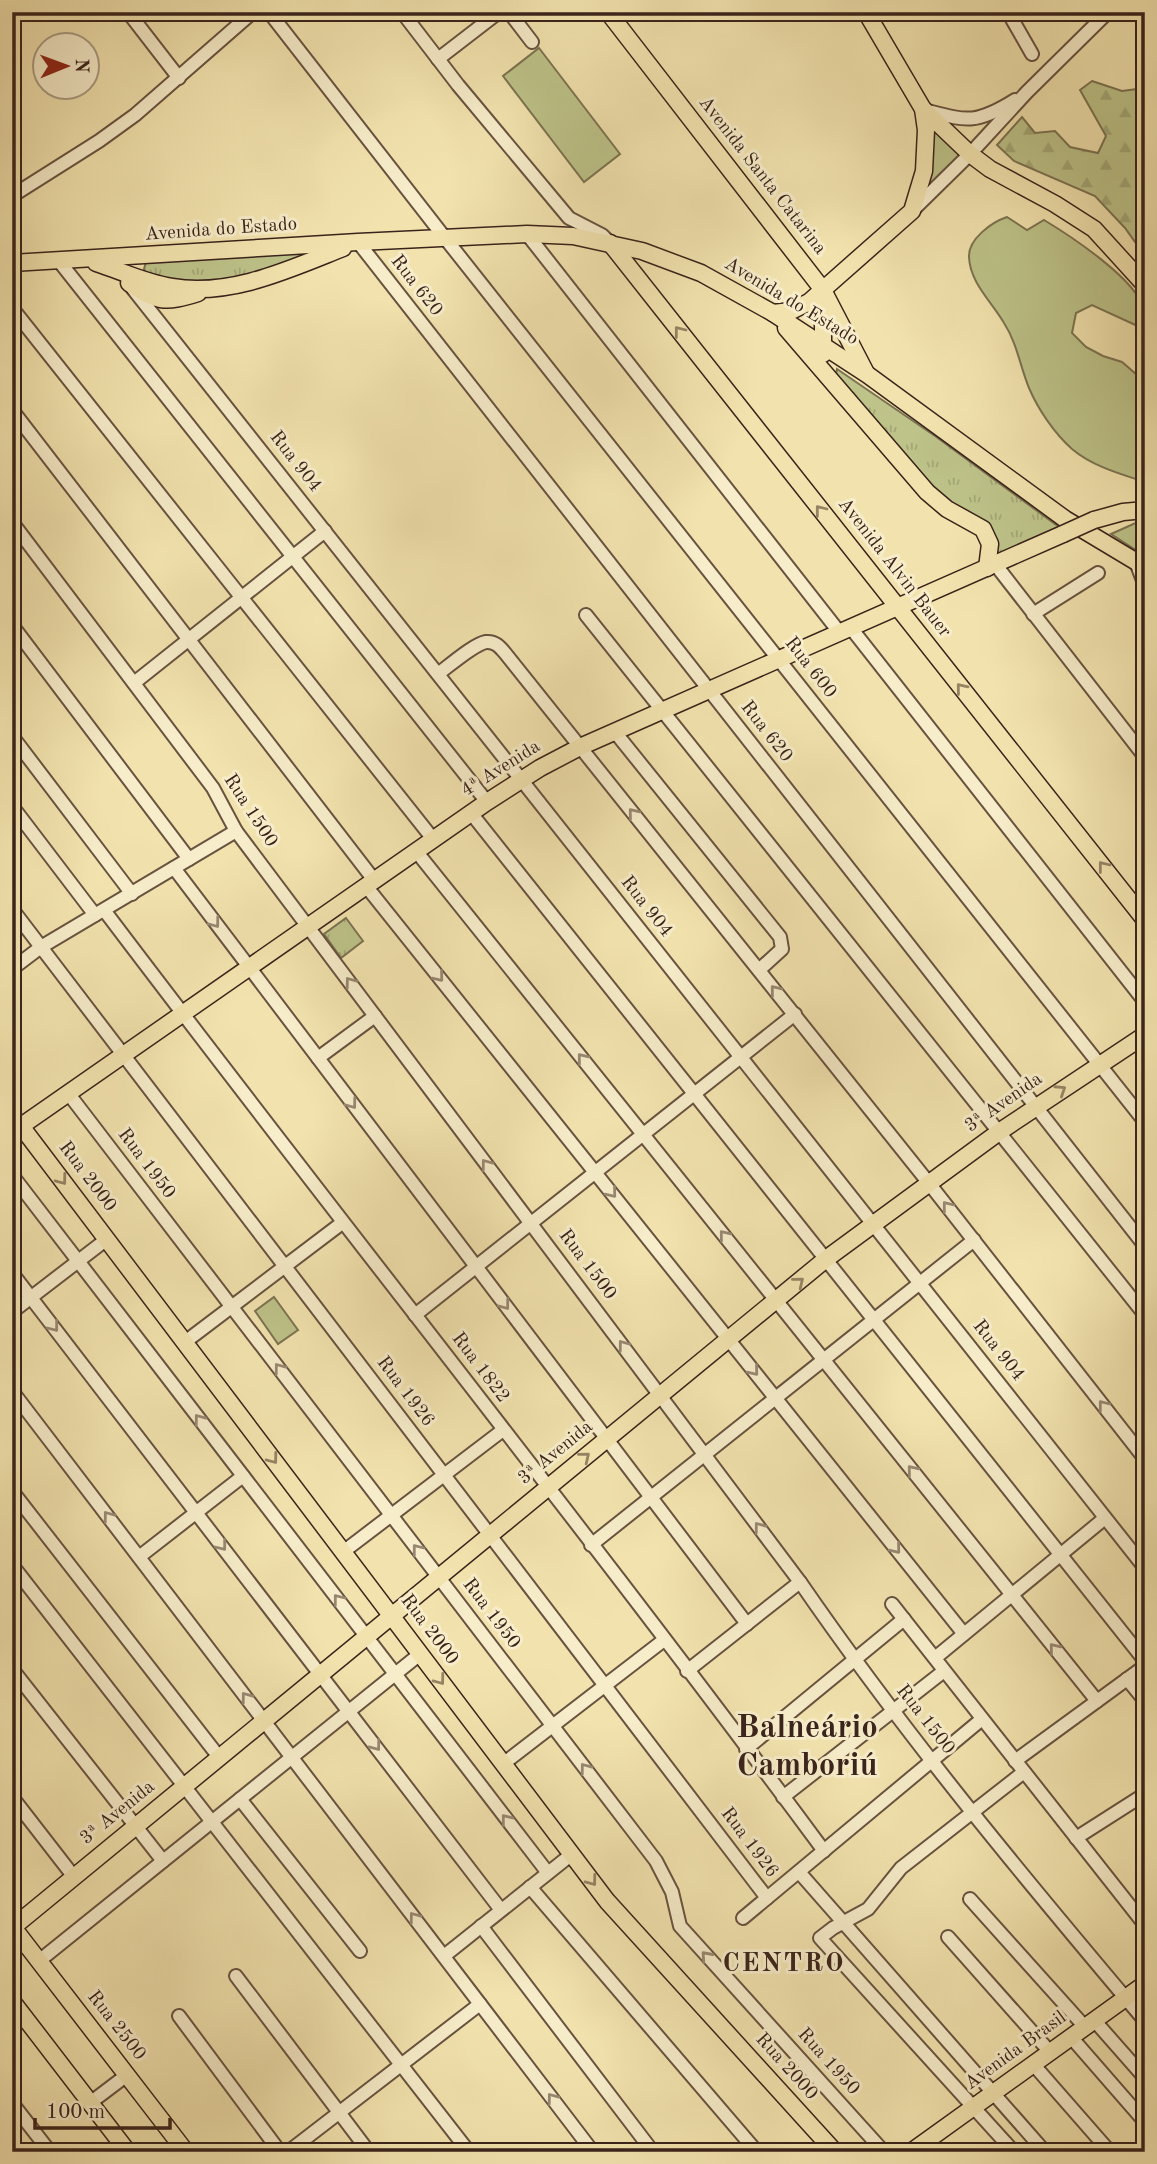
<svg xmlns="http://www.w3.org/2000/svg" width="1157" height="2164" font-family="'Old Standard TT',serif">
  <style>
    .green { fill: #bdc389; stroke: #7c7352; stroke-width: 2 }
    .forest { fill: url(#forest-firs); stroke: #7c7352; stroke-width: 2 }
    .park { fill: url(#park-tufts); stroke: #7c7352; stroke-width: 2 }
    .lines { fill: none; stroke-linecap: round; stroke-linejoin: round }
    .minor-casing { stroke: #685340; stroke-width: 16 }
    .major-casing { stroke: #3a231b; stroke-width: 19 }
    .minor { stroke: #f7edca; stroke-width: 12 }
    .major { stroke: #f2e3ae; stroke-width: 16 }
    .major-bridge-casing { stroke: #3a231b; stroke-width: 19; stroke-linecap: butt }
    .major-bridge { stroke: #f2e3ae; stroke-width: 16 }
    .oneway { stroke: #968364 }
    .oneway2 { stroke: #988872 }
    .labels { text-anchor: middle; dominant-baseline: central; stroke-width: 6; stroke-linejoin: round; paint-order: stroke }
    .street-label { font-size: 19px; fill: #3a231b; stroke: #f7edca }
    .district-label { font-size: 26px; font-weight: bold; letter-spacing: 2px; fill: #3a231b; stroke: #f7edca }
    .town-label { font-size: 33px; font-weight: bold; fill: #3a231b; stroke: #f7edca }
  </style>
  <defs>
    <pattern id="forest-firs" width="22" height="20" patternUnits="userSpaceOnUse" patternTransform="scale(1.75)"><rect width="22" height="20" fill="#bdc389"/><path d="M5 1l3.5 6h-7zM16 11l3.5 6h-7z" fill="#a3a776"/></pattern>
    <pattern id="park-tufts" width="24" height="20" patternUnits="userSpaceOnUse" patternTransform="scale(1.75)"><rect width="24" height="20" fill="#bdc389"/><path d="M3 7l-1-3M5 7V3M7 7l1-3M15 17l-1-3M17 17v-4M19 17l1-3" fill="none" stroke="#a3a776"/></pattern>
  </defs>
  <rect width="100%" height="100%" fill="#f2e3ae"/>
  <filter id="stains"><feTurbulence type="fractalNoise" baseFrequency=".00286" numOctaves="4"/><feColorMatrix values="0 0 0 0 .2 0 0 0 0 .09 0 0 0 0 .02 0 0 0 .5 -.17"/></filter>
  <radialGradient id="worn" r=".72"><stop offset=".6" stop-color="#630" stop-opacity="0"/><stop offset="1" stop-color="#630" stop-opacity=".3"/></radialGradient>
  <!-- green -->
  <g class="green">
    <polygon points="539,48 620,154 584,182 503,76"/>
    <polygon points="929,122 963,156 925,192"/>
    <path d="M1007,217L1027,230L1044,220C1069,235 1138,280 1144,310C1146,315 1145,321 1145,326L1142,328L1092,305L1076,313L1072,333L1086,347L1103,356L1122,362L1137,375L1145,388V482C1120,474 1092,466 1072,449C1054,433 1038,409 1029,388C1020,366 1017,343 1004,323C992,302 970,283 969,257C968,239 992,222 1007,217Z"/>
    <polygon points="274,1297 298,1330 278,1344 255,1311"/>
  </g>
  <!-- forest -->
  <polygon class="forest" points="1092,81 1122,91 1145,88 1145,256 1125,228 1095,196 1014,161 997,145 1022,117 1035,133 1055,131 1070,147 1098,153 1106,136 1080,90"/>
  <!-- park -->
  <g class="park">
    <path d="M317,250C297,259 277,268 256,275C222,286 183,281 148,276L144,269L146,262Z"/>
    <polygon points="837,369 935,436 1059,527 998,554 993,535 955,508 935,490 836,374"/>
    <polygon points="1140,521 1145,522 1145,556 1111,534"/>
    <polygon points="346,918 363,941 341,958 324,934"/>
  </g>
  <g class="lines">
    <defs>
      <g id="minor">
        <polyline points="128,12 179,78"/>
        <polyline points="269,12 445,238 1145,1122"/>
        <polyline points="402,12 458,85 569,218 602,235 610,243"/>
        <polyline points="509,12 532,42"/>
        <polyline points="1008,12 1032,54"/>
        <polyline points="438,59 499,12"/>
        <path d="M924,110C967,121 975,125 1015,100"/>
        <polyline points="12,196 99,141 135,115 253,12"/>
        <polyline points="914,209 970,154 1027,92 1108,12"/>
        <polyline points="527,234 840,633"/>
        <polyline points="358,242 1145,1246"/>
        <polyline points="59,261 487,802"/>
        <polyline points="133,289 1145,1568"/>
        <polyline points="12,308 433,839"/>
        <polyline points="12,410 374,880"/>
        <path d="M12,522L213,788L236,831L800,1582C906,1736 1025,1879 1145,2021"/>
        <polyline points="1136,562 1145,586"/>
        <polyline points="995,564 1145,757"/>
        <polyline points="1033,614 1098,573"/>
        <polyline points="586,615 1145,1315"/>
        <polyline points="12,625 189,859"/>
        <polyline points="851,628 1145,1002"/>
        <path d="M438,674C449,666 474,644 486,642C495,641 500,647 505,653L928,1182L1145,1459"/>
        <polyline points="134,683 325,531"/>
        <polyline points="615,732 780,937 782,949 759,970"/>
        <polyline points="12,736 132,894"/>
        <polyline points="12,806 95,915"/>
        <polyline points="471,813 1145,1661"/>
        <polyline points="416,851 1097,1701"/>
        <polyline points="174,868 747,1624"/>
        <polyline points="366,886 964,1634"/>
        <polyline points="12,909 767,1898"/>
        <path d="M104,910C342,1225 589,1533 824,1851"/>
        <polyline points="12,969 41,947 236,831"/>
        <polyline points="318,1058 375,1016"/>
        <polyline points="68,1093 656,1861 672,1892 680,1926 884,2152"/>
        <polyline points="12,1113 21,1126"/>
        <polyline points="12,1175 548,1873"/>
        <polyline points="12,1273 501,1910"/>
        <polyline points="12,1312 107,1239"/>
        <polyline points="415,1315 795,1014"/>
        <polyline points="185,1342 342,1223"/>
        <polyline points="12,1391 593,2152"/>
        <polyline points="12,1491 219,1757"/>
        <polyline points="591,1545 974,1240"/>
        <polyline points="343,1552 503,1430"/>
        <polyline points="139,1557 243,1476"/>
        <polyline points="12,1565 469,2152"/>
        <polyline points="892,1604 1145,1925"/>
        <polyline points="935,1658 1105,1518"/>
        <polyline points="12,1669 163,1861"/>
        <polyline points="687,1671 800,1582"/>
        <polyline points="1127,1679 1145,1701"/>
        <polyline points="746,1749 904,1619"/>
        <polyline points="1015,1761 1145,1666"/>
        <polyline points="503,1764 664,1640"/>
        <polyline points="12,1797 74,1877"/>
        <polyline points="783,1797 944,1671"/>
        <polyline points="240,1799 360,1951"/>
        <polyline points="1076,1838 1145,1794"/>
        <polyline points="799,1872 1045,2152"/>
        <polyline points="530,1887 757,2152"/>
        <polyline points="970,1899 1085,2027"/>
        <polyline points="743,1918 982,1719"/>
        <polyline points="481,1926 653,2152"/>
        <polyline points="948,1937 1050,2052"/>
        <polyline points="444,1956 572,1854"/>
        <polyline points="39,1961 420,1654"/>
        <polyline points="236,1976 369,2152"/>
        <polyline points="179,2016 280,2152"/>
        <polyline points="1094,2020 1145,2078"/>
        <polyline points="1071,2037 1145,2122"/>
        <polyline points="1033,2064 1110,2152"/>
        <polyline points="12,2103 50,2152"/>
        <polyline points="90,2103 127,2075"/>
        <polyline points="288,2152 480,2004"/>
        <polyline points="1014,2152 820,1938 833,1928 868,1909 901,1868 1024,1772"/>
      </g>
      <g id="major">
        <polyline points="608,12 823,290 865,371"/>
        <polyline points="923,109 970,154 990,169 1055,204 1094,229 1145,285"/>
        <polyline points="610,243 1145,920"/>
        <polyline points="12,263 358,242 527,234 573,236 642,251 701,273 773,313 868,375 1065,519 1145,567"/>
        <path d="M96,263C121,271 146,283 172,287C231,297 290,269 343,248"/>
        <path d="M129,283C157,303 166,303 198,293"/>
        <polyline points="823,292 823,354"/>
        <polyline points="773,313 791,311 809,302 912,211 924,171 926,130 923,109 866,12"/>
        <polyline points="786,328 927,492 947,509 983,529 990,544 987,568"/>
        <polyline points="1094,520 1123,512 1145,510"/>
        <polyline points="21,1126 607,1901 835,2152"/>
        <polyline points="14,1131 487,802 540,768 580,747 1063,534"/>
        <polyline points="12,1926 186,2152"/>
        <polyline points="12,1928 826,1259 999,1132 1145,1035"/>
        <polyline points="12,2001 128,2152"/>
        <polyline points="911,2152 1145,1984"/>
      </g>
    </defs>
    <!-- minor casing -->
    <use href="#minor" class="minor-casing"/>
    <!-- major casing -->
    <use href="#major" class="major-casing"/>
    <!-- minor -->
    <use href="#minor" class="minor"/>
    <!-- major -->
    <use href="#major" class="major"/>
    <defs>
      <polyline id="major-bridge" points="1063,534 1094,520"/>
    </defs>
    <!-- major-bridge casing -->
    <use href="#major-bridge" class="major-bridge-casing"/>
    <!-- major-bridge -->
    <use href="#major-bridge" class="major-bridge"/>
  </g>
  <!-- one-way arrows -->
  <defs><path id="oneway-chevron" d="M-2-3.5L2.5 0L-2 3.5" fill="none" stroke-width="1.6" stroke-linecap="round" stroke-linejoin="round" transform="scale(1.75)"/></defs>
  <g class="oneway">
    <use href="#oneway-chevron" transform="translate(679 331) rotate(-128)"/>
    <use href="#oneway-chevron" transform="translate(820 510) rotate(-128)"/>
    <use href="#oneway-chevron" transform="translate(961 688) rotate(-129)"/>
    <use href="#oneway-chevron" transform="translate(1103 866) rotate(-128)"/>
    <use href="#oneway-chevron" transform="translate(1061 1090) rotate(-33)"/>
    <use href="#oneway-chevron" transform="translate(62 1180) rotate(53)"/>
    <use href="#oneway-chevron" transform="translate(799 1282) rotate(-39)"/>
    <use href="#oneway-chevron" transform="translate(585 1457) rotate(-39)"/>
    <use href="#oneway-chevron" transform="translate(273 1459) rotate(53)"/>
    <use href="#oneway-chevron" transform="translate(440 1680) rotate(53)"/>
    <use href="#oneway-chevron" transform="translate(592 1881) rotate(53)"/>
  </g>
  <g class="oneway2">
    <use href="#oneway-chevron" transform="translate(633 813) rotate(-129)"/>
    <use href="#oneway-chevron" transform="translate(215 923) rotate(53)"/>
    <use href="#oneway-chevron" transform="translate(439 977) rotate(51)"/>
    <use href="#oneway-chevron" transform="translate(350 982) rotate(-127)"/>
    <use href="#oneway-chevron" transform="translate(775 990) rotate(-129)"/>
    <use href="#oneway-chevron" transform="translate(582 1058) rotate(-129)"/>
    <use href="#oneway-chevron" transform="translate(352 1104) rotate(53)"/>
    <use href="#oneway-chevron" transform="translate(486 1164) rotate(-127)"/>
    <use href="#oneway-chevron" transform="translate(612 1193) rotate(51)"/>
    <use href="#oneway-chevron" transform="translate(947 1206) rotate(-128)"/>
    <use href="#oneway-chevron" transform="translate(724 1235) rotate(-129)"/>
    <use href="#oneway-chevron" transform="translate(505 1305) rotate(53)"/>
    <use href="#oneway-chevron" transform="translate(54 1327) rotate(52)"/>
    <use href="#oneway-chevron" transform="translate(623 1345) rotate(-127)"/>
    <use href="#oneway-chevron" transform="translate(279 1368) rotate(-127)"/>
    <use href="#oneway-chevron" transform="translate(754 1371) rotate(51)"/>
    <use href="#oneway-chevron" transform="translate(1103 1405) rotate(-128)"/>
    <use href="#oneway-chevron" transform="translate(199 1419) rotate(-127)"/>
    <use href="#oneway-chevron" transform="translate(912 1470) rotate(-129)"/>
    <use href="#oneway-chevron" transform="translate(108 1516) rotate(-127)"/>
    <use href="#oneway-chevron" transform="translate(759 1527) rotate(-127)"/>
    <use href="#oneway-chevron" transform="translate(222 1546) rotate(52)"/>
    <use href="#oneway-chevron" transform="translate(417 1549) rotate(-128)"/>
    <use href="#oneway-chevron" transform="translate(896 1549) rotate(51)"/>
    <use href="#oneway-chevron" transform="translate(338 1599) rotate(-128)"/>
    <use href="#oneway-chevron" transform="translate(1054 1648) rotate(-129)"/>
    <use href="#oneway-chevron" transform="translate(246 1697) rotate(-127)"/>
    <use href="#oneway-chevron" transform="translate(376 1746) rotate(53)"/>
    <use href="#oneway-chevron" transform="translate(585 1768) rotate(-127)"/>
    <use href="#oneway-chevron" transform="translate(506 1819) rotate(-128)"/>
    <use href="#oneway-chevron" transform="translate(414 1917) rotate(-127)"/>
    <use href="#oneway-chevron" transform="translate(706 1956) rotate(-132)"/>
    <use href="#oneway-chevron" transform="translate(552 2098) rotate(-127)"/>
  </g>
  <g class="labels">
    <!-- street labels -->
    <g class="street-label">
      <text transform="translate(762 176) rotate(52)">Avenida Santa Catarina</text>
      <text transform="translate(221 230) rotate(-4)">Avenida do Estado</text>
      <text transform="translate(416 286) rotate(52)">Rua 620</text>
      <text transform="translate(791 302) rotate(31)">Avenida do Estado</text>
      <text transform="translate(295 462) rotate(52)">Rua 904</text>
      <text transform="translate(894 568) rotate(52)">Avenida Alvin Bauer</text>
      <text transform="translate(810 668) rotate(52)">Rua 600</text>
      <text transform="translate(766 732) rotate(52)">Rua 620</text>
      <text transform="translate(501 769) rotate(-32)">4ª Avenida</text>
      <text transform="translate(250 811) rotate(57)">Rua 1500</text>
      <text transform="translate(646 907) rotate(52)">Rua 904</text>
      <text transform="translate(1004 1103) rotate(-35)">3ª Avenida</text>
      <text transform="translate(146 1164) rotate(53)">Rua 1950</text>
      <text transform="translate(87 1177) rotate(53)">Rua 2000</text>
      <text transform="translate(587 1265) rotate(53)">Rua 1500</text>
      <text transform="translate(998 1351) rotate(52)">Rua 904</text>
      <text transform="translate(480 1368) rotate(53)">Rua 1822</text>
      <text transform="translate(405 1392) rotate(53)">Rua 1926</text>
      <text transform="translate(556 1453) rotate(-39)">3ª Avenida</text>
      <text transform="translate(491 1614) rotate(53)">Rua 1950</text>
      <text transform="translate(429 1630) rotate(53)">Rua 2000</text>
      <text transform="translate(925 1720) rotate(52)">Rua 1500</text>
      <text transform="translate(118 1813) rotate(-39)">3ª Avenida</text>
      <text transform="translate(749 1843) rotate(53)">Rua 1926</text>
      <text transform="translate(116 2026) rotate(52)">Rua 2500</text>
      <text transform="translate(1016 2051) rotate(-36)">Avenida Brasil</text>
      <text transform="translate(828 2062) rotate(48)">Rua 1950</text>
      <text transform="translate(786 2067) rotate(48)">Rua 2000</text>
    </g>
    <!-- district labels -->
    <g class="district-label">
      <text x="784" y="1964">CENTRO</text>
    </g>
    <!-- town labels -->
    <g class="town-label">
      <text x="807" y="1728">Balneário<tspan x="807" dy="38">Camboriú</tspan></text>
    </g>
  </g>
  <!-- margin -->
  <rect width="1157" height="2164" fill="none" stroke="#f2e3ae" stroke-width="42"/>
  <rect x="14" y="14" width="1129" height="2136" fill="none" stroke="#3a231b" stroke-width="3.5"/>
  <rect x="21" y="21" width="1115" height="2122" fill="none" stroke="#3a231b" stroke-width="2"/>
  <!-- north arrow -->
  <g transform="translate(66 66) rotate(89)"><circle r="33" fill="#f7edca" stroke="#ab9c84" stroke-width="2"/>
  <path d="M0-5L12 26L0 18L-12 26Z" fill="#8f2418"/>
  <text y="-10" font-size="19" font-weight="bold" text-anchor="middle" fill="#3a231b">N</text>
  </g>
  <!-- scale -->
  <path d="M35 2118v10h135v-10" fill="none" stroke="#3a231b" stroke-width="3.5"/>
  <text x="46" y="2118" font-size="21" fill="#3a231b" stroke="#f7edca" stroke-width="5" paint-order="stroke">100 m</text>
  <rect width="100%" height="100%" filter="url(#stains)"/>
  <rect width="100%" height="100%" fill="url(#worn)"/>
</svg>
